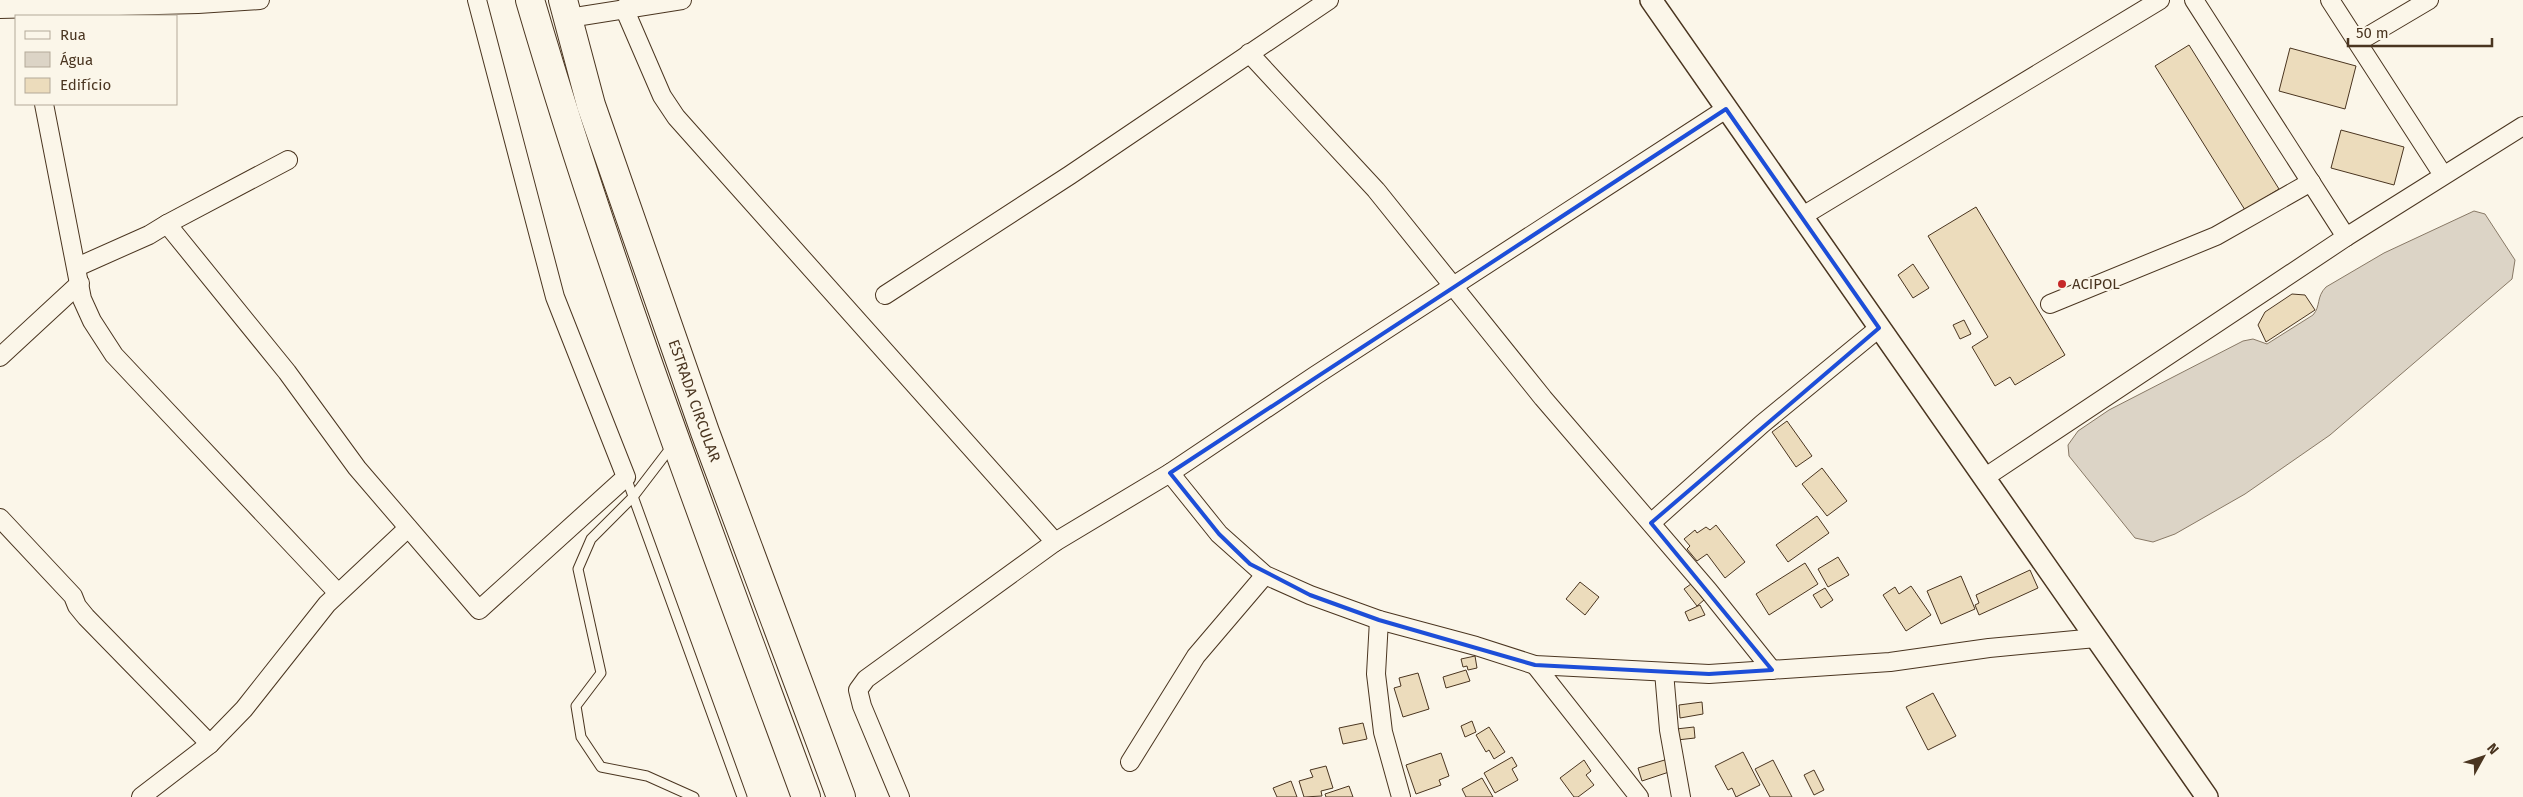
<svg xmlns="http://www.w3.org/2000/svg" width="2523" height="797" font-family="'Fira Sans',sans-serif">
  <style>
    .water { fill: #dcd4c6; stroke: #887966 }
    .building { fill: #ecdcbc; stroke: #4a3520 }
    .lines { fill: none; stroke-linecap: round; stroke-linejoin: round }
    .service-casing { stroke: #4a3520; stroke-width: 11 }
    .minor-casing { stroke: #4a3520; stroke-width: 20 }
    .tertiary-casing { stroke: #4a3520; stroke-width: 24 }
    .primary-casing { stroke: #4a3520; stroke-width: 30 }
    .service { stroke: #fbf6e9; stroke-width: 9 }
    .minor { stroke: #fbf6e9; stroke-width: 18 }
    .tertiary { stroke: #fbf6e9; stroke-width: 21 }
    .primary { stroke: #fbf6e9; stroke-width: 28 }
    .marked { fill: none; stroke: #1d4ed8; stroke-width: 4; stroke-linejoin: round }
    .poi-dot { fill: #c62828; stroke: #fbf6e9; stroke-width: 2 }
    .labels { text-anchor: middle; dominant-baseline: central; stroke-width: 4; stroke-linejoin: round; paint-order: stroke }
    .poi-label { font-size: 15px; fill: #4a3520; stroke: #fbf6e9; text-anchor: start }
    .street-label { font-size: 15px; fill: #4a3520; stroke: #fbf6e9 }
  </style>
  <rect width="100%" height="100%" fill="#fbf6e9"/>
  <!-- water -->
  <path class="water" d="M2474,211L2485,214L2515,260L2512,279L2330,435L2245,494L2175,534L2153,542L2135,538L2069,456L2068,445L2078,431L2109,410L2243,341L2253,339L2267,344L2313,315C2321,306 2316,297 2326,287L2384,253Z"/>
  <!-- building -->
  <g class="building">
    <polygon points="2189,45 2279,189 2245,210 2155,66"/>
    <polygon points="2290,48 2356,66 2345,109 2279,91"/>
    <polygon points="2341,130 2404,147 2394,185 2331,168"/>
    <polygon points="1976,207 2065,355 2015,385 2010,377 1995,386 1972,347 1988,337 1928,236"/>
    <polygon points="1913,264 1929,288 1913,298 1898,275"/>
    <polygon points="2292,294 2305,295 2315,310 2266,342 2258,325 2265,312"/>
    <polygon points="1964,320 1971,334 1960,339 1953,325"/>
    <polygon points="1787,421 1812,456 1796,467 1772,432"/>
    <polygon points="1822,468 1847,501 1827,516 1802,484"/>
    <polygon points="1817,516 1829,533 1788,562 1776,545"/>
    <polygon points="1716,525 1745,562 1725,578 1707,554 1697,561 1687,549 1690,546 1684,539 1695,530 1697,533 1706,527 1710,530"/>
    <polygon points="1838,557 1849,575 1828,587 1818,569"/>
    <polygon points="1805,563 1818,584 1769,615 1756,594"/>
    <polygon points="2030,570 2038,588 1979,615 1975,605 1979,603 1976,595"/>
    <polygon points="1961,576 1975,609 1941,624 1927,591"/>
    <polygon points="1580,582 1599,597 1585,615 1566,599"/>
    <polygon points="1691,584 1704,600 1697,606 1684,589"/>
    <polygon points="1911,586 1931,615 1906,631 1883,595 1895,587 1899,594"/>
    <polygon points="1825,588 1833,600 1821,608 1813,595"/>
    <polygon points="1700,605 1705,615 1689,621 1685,612"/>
    <polygon points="1475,656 1477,668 1468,670 1467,666 1463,667 1461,659"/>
    <polygon points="1466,670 1470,681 1446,688 1443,677"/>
    <polygon points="1418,673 1429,709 1403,717 1394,688 1401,686 1399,678"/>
    <polygon points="1933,693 1956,736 1928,750 1906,707"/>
    <polygon points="1702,702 1703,714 1680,718 1679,705"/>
    <polygon points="1472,721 1476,732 1465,737 1461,726"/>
    <polygon points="1363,723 1367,739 1343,744 1339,728"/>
    <polygon points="1489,727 1505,752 1494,759 1489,750 1486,752 1476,735"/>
    <polygon points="1694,727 1695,738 1677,740 1676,729"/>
    <polygon points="1743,752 1760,785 1736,797 1732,788 1728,790 1715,766"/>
    <polygon points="1441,753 1449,776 1439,780 1441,785 1416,794 1406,765"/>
    <polygon points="1512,757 1517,766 1512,769 1518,780 1495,793 1484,773"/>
    <polygon points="1668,759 1672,771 1642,781 1638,768"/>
    <polygon points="1584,760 1591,771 1586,775 1594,785 1578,797 1574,797 1560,778"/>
    <polygon points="1773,760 1792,797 1770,797 1755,769"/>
    <polygon points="1326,766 1333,788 1321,791 1322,796 1304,797 1299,781 1313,777 1310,770"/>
    <polygon points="1814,770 1824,790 1814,795 1804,775"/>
    <polygon points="1482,778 1493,797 1466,797 1462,789"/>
    <polygon points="1291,781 1297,797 1277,797 1273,788"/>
    <polygon points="1349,786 1353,797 1326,797 1325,794"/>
  </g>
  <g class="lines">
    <defs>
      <g id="service">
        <polyline points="672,446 633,497 591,539 578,569 601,673 576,706 581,737 601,767 647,776 694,797"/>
        <polyline points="626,477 742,797"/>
      </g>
      <g id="minor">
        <polyline points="2194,0 2346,237 2523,126"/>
        <polyline points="2330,0 2443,175"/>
        <polyline points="624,8 662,96 676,117 1055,542"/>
        <polyline points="0,9 198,4 260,0"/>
        <polyline points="569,18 682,0"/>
        <polyline points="2358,42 2429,0"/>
        <polyline points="1249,53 1376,190 1543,398 1708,590 1772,670"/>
        <polyline points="44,104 82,299 92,321 114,355 338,593"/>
        <polyline points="1801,217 2160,0"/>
        <polyline points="167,224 288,160"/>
        <polyline points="77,267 149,235 167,224 287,372 357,468 479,610 626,477 555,297 477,0"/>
        <polyline points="885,295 1070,175 1329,0"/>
        <polyline points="2050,304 2216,236 2311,182"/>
        <polyline points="0,357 80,283"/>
        <polyline points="1170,473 1219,534 1265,575 1310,595 1379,620 1476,646 1535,665 1709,674 1890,662 1989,648 2096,638"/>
        <polyline points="1984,478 2346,237"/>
        <polyline points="0,518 73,596 77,606 86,617 210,744"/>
        <polyline points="1651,523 1762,424 1879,328"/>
        <polyline points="1379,620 1376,674 1383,732 1401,797"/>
        <polyline points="1535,665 1639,797"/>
        <polyline points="1664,672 1669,730 1681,797"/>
        <polyline points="1130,762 1196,656 1265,575"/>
        <polyline points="141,797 210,744 244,709 327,604 408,528"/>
        <polyline points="900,797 862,706 858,690 866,679 1055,542 1170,473 1316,375 1726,109"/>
      </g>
      <polyline id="tertiary" points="1651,0 2207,797"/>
      <g id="primary">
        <path d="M530,0C609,270 709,533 806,797"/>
        <path id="s1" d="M563,0L591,105L705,432L841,797"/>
      </g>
    </defs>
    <!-- service casing -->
    <use href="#service" class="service-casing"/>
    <!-- minor casing -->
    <use href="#minor" class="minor-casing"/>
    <!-- tertiary casing -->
    <use href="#tertiary" class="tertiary-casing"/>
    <!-- primary casing -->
    <use href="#primary" class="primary-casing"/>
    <!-- service -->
    <use href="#service" class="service"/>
    <!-- minor -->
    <use href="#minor" class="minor"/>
    <!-- tertiary -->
    <use href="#tertiary" class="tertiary"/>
    <!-- primary -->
    <use href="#primary" class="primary"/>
  </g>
  <!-- marked area -->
  <path class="marked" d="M1726,109L1879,328L1651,523L1772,670L1709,674L1535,665L1379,620L1310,595L1250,564L1219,534L1170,473Z"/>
  <!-- markers -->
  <circle class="poi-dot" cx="2062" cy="284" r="5"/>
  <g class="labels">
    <!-- poi labels -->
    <g class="poi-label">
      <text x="2072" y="284">ACIPOL</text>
    </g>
    <!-- street labels -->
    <g class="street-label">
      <text stroke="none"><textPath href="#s1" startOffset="422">ESTRADA CIRCULAR</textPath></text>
    </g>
  </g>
  <!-- legend -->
  <rect x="15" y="15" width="162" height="90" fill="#fbf6e9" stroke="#b4a999"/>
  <rect x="25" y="31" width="25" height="8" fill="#fbf6e9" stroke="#b4a999"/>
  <text x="60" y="40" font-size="15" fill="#4a3520">Rua</text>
  <rect x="25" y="52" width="25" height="15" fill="#dcd4c6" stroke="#b4a999"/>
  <text x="60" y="65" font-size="15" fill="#4a3520">Água</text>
  <rect x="25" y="78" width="25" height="15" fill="#ecdcbc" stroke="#b4a999"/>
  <text x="60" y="90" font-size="15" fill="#4a3520">Edifício</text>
  <!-- north arrow -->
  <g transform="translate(2483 757) rotate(50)" stroke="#fbf6e9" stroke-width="4" paint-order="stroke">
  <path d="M0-4L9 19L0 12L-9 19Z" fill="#4a3520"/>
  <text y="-8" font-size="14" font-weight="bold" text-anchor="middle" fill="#4a3520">N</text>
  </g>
  <!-- scale -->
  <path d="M2348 38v8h144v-8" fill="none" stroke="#4a3520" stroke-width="2.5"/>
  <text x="2356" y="38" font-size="15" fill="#4a3520" stroke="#fbf6e9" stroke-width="4" paint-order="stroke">50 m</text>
</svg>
